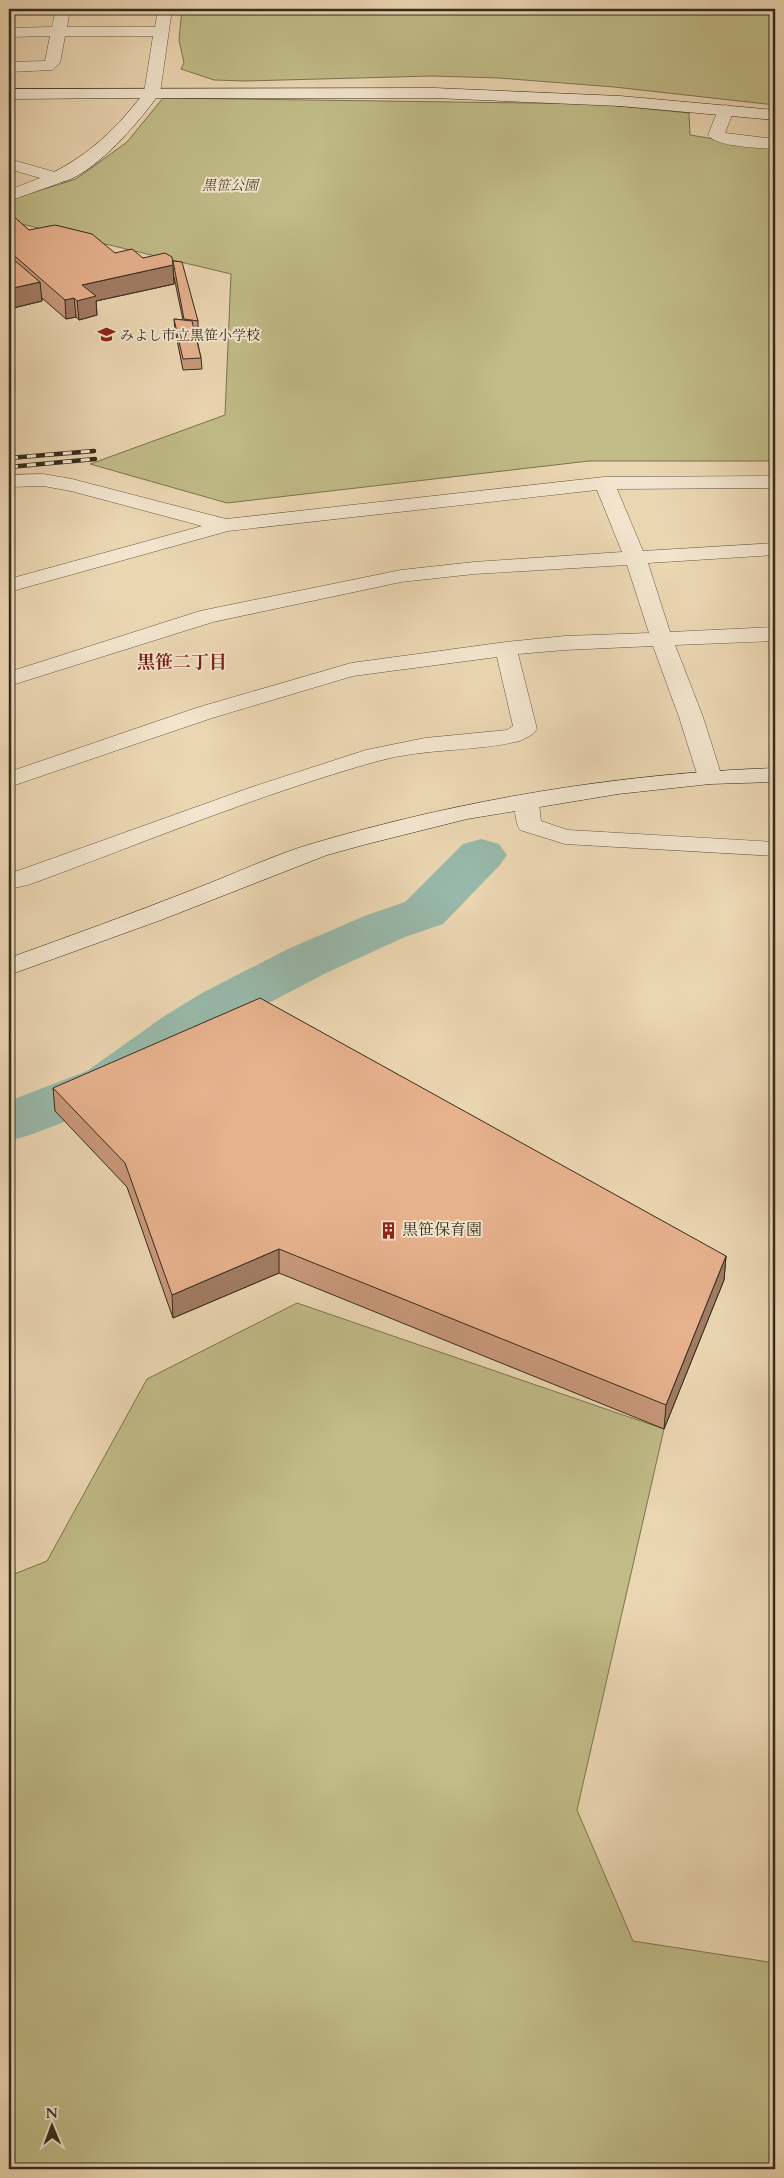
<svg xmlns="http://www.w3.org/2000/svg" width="784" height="2178" font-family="Cardo,'Noto Serif JP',serif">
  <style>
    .green { fill: #c0bb87; stroke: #7b7352 }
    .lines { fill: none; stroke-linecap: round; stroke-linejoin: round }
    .river { fill: #98b9aa; fill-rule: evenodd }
    .street-casing { stroke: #635643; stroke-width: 1 }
    .secondary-casing { stroke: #362b1e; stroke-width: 1 }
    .street { fill: #f2e4cd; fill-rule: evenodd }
    .secondary { fill: #f2e4cd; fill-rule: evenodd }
    .rail-casing { stroke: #362b1e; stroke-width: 4.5 }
    .rail { stroke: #f2e4cd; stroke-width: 3; stroke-dasharray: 9; stroke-linecap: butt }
    .wall { fill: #c7987a; stroke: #362b1e }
    .shaded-wall { fill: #a27c63; stroke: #362b1e }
    .building { fill: #e7b18e; stroke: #362b1e }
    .labels { text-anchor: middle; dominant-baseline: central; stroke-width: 4; stroke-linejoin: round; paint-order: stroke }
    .far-park-label { font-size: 14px; font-style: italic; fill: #524833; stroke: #f2e4cd }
    .far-poi-label { font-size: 14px; fill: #362b1e; stroke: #f2e4cd; text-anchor: start }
    .poi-label { font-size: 16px; fill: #362b1e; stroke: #f2e4cd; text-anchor: start }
    .neighbourhood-label { font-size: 18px; font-weight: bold; fill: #7a1f14; stroke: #f2e4cd }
  </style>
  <rect width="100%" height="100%" fill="#ebd6b2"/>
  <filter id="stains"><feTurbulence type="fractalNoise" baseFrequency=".004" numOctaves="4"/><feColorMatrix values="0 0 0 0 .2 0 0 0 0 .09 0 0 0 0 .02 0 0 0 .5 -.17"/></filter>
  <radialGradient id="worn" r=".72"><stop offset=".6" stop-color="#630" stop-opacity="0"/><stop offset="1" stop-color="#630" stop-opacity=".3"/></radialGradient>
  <!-- green -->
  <g class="green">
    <polygon points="182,9 770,9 775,18 775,105 614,87 499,78 432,76 246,81 214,80 181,69 184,63 179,40"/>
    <polygon points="163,98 599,104 689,113 690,135 775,149 775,461 589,461 227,503 90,464 225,415 231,274 9,221 9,200 76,179 127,142"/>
    <polygon points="297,1303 664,1429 577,1810 633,1941 775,1963 775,2169 9,2169 9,1576 47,1561 147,1379"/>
  </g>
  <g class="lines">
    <!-- river -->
    <polygon class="river" points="481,839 499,844 507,855 499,866 443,924 405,937 326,973 242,1017 203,1041 127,1097 117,1102 30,1135 9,1141 9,1101 87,1071 163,1017 202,993 288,949 367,915 405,902 463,844"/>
    <defs>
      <g id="street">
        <polygon points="56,9 70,9 67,27 155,27 158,9 172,9 160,93 158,96 146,96 144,93 153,36 65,36 60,63 52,70 9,72 9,62 45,61 50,36 9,37 9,28 52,27"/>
        <path d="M726,105L732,107L734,110L725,133L775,139V149C760,148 716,147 708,135L718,110L720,107Z"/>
        <polygon points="9,159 62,174 64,178 62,182 9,201 9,190 40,178 9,169"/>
        <path d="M43,474L72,479L226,519L604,477L775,476V488L617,489L643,551L775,543V555L648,563L670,632L775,627V641L675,645L703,717L722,777L718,782L710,784L702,782L698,777L679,717L653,646L565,650L518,654L537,729L533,734L520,741C474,752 424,748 378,761C260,794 143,843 28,885L9,889V874L252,787L366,750L425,738L507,730L513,726L497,657L353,676L212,718L9,787V772L196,708L351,663L506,642L565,636L649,633L627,565L474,574L401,582L213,622L9,686V672L200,611L401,570L474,562L622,552L597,490L228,531L9,592V579L202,526L71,491L43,486L9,487V475Z"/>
        <path d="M527,796L536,798L539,803L541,821L568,830L775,842V856L565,844L520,830C515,822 513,806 518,798Z"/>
      </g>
      <g id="secondary">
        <path d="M434,88L620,96L775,110V120L620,106L434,98H156C139,122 82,190 50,182L48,178L50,174C87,156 114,131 140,98L9,99V89Z"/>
        <path d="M775,768V782L710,784L618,794L467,819L367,844L327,855L161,920L9,975V958C70,936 131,914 192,890C232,875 271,856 311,844C460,800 620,773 775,768Z"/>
      </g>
    </defs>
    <!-- street casing -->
    <use href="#street" class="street-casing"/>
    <!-- secondary casing -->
    <use href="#secondary" class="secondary-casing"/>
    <!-- street -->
    <use href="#street" class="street"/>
    <!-- secondary -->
    <use href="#secondary" class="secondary"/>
    <defs>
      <g id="rail">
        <polyline points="9,458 94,451"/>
        <polyline points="9,467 95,459"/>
      </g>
    </defs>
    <!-- rail casing -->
    <use href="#rail" class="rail-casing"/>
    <!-- rail -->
    <use href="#rail" class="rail"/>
  </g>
  <!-- wall -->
  <g class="wall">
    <polygon points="9,214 29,230 115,253 143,258 173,261 198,321 198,332 195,331 201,358 202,369 183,370 175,330 174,319 183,320 174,277 174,284 96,301 97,315 79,320 76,317 66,319 42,298 42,301 9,309"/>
    <polygon points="53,1088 726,1256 724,1280 664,1429 279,1273 173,1318 127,1187 55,1111"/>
  </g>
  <!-- shaded-wall -->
  <g class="shaded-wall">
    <polygon points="173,265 174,284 96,301 97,315 79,320 77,301 82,285"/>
    <polygon points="40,282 42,301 9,309 9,289"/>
    <polygon points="74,298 76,317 66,319 65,300"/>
    <polygon points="279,1249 279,1273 173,1318 172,1295"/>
    <polygon points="726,1256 724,1280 664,1429 666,1405"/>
  </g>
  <!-- building -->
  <g class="building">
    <polygon points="9,214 11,214 29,230 55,225 92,234 115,253 132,249 143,258 165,253 172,257 173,265 82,285 96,296 77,301 74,298 65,300 9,251"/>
    <polygon points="9,259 13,259 40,282 9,289"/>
    <polygon points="173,261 182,262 198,321 184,319"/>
    <polygon points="174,319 192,321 201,358 183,359"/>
    <polygon points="260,998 726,1256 666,1405 279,1249 172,1295 125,1163 53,1088"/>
  </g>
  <!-- icons -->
  <defs>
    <symbol id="school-bare" viewBox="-9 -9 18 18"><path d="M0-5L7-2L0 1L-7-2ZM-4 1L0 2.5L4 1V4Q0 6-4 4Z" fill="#8f2418" stroke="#f2e4cd" stroke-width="2.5" paint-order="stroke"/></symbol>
    <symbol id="building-bare" viewBox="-9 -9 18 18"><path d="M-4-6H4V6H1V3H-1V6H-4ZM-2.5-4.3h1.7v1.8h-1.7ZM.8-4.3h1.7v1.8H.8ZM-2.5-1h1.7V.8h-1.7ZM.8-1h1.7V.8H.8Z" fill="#8f2418" stroke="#f2e4cd" stroke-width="2.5" paint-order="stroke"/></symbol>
  </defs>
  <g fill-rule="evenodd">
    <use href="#school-bare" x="94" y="322" width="25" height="25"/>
    <use href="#building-bare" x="376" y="1218" width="25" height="25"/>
  </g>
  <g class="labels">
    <!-- far-park labels -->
    <g class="far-park-label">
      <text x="230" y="185">黒笹公園</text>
    </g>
    <!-- far-poi labels -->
    <g class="far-poi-label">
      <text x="120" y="335">みよし市立黒笹小学校</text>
    </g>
    <!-- poi labels -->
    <g class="poi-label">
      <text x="402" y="1230">黒笹保育園</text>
    </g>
    <!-- neighbourhood labels -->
    <g class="neighbourhood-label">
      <text x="182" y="662">黒笹二丁目</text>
    </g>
  </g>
  <!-- margin -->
  <rect width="784" height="2178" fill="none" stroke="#ebd6b2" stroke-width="30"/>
  <rect x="10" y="10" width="764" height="2158" fill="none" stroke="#362b1e" stroke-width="2.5"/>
  <rect x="15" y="15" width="754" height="2148" fill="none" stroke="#362b1e"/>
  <!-- north arrow -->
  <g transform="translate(52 2126) rotate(359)" stroke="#f2e4cd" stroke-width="4" paint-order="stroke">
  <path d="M0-4L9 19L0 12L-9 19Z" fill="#362b1e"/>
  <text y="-8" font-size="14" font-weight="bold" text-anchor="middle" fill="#362b1e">N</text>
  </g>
  <rect width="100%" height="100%" filter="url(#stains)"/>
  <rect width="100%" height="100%" fill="url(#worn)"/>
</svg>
